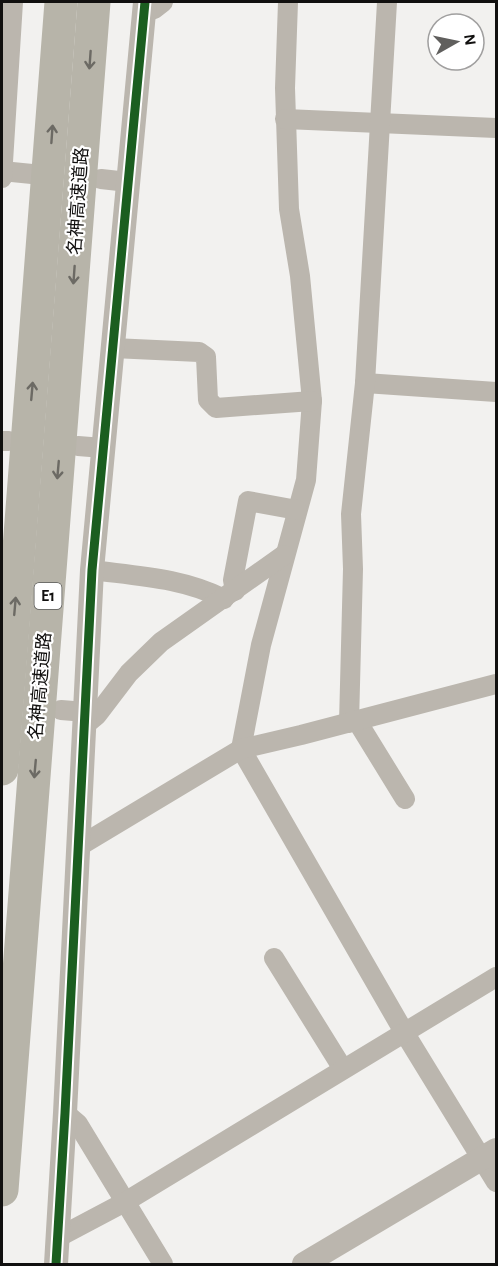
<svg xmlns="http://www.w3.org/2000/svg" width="498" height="1266" font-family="'Alegreya Sans','Noto Sans JP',sans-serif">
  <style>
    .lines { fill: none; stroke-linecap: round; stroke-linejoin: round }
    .minor { stroke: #bbb6ae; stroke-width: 20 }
    .tertiary { stroke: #bbb6ae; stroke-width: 24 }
    .motorway { stroke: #b7b4a9; stroke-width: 33 }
    .cycleway-casing { stroke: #fff; stroke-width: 13 }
    .cycleway { stroke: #1b5e20; stroke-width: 9 }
    .oneway { stroke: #6c6a64 }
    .labels { text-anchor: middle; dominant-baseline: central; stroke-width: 4.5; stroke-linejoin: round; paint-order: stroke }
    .shield { fill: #fff; stroke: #585857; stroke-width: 1.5 }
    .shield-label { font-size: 16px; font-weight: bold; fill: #11100f }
    .street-label { font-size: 18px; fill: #11100f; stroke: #fff }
  </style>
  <rect width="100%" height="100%" fill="#f2f1ef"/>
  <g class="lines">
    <!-- minor -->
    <g class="minor">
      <polyline points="288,2 285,88 289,209 300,276 312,401 306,480 261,645 241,749 404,1032 496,1182"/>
      <polyline points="144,13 154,9 163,2"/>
      <polyline points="285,119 496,128"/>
      <polyline points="2,171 32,174"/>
      <polyline points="2,178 13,2"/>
      <polyline points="101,179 128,182"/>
      <polyline points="113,348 199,352 206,357 208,400 216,408 312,401"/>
      <polyline points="365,383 496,392"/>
      <polyline points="2,441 9,441"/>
      <polyline points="78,446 103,448"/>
      <path d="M92,570C137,576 183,578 224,599"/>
      <polyline points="235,591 233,580 248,501 297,510"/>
      <polyline points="61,710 86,712"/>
      <polyline points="357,721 405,799"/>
      <polyline points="349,723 353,569 351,514 365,383 387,2"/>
      <polyline points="85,725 97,715 129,673 161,642 284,555"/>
      <polyline points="78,847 241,749 301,735 496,684"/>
      <polyline points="274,958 343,1069"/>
      <polyline points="65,1113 78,1124 163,1264"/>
      <polyline points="57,1238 125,1202 496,977"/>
    </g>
    <!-- tertiary -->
    <g class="tertiary">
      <polyline points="56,1264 65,1113 92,570 145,2"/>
      <polyline points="304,1264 496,1150"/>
    </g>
    <!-- motorway -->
    <g class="motorway">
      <polyline points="2,769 61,2"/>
      <polyline points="2,1190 94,2"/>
    </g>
    <defs>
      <polyline id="cycleway" points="56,1264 65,1113 92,570 145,2"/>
    </defs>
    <!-- cycleway casing -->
    <use href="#cycleway" class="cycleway-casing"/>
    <!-- cycleway -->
    <use href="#cycleway" class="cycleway"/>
  </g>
  <!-- one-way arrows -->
  <defs><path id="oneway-shaft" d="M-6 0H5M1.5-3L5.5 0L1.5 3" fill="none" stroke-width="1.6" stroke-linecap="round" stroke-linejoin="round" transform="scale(1.5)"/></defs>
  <g class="oneway">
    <use href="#oneway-shaft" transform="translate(90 60) rotate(94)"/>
    <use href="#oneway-shaft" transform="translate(52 134) rotate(-86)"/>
    <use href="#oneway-shaft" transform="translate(74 275) rotate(94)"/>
    <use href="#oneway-shaft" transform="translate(32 391) rotate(-85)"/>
    <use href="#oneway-shaft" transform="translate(58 470) rotate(95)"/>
    <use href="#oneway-shaft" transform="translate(15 606) rotate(-85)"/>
    <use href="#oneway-shaft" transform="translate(35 769) rotate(95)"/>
  </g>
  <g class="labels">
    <!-- shield labels -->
    <rect class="shield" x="34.5" y="583" width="27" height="26" rx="4.5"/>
    <g class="shield-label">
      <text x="48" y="596">E1</text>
    </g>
    <!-- street labels -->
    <g class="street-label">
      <text transform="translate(79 201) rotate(-86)">名神高速道路</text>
      <text transform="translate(41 686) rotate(-85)">名神高速道路</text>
    </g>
  </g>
  <!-- border -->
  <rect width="498" height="1266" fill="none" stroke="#11100f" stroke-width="6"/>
  <!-- north arrow -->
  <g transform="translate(456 42) rotate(81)"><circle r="28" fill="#ffffff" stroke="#a09f9f" stroke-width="1.5"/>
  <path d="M0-4.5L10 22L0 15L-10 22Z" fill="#605f5d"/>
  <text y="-9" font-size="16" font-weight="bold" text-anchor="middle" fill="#11100f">N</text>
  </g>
</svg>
